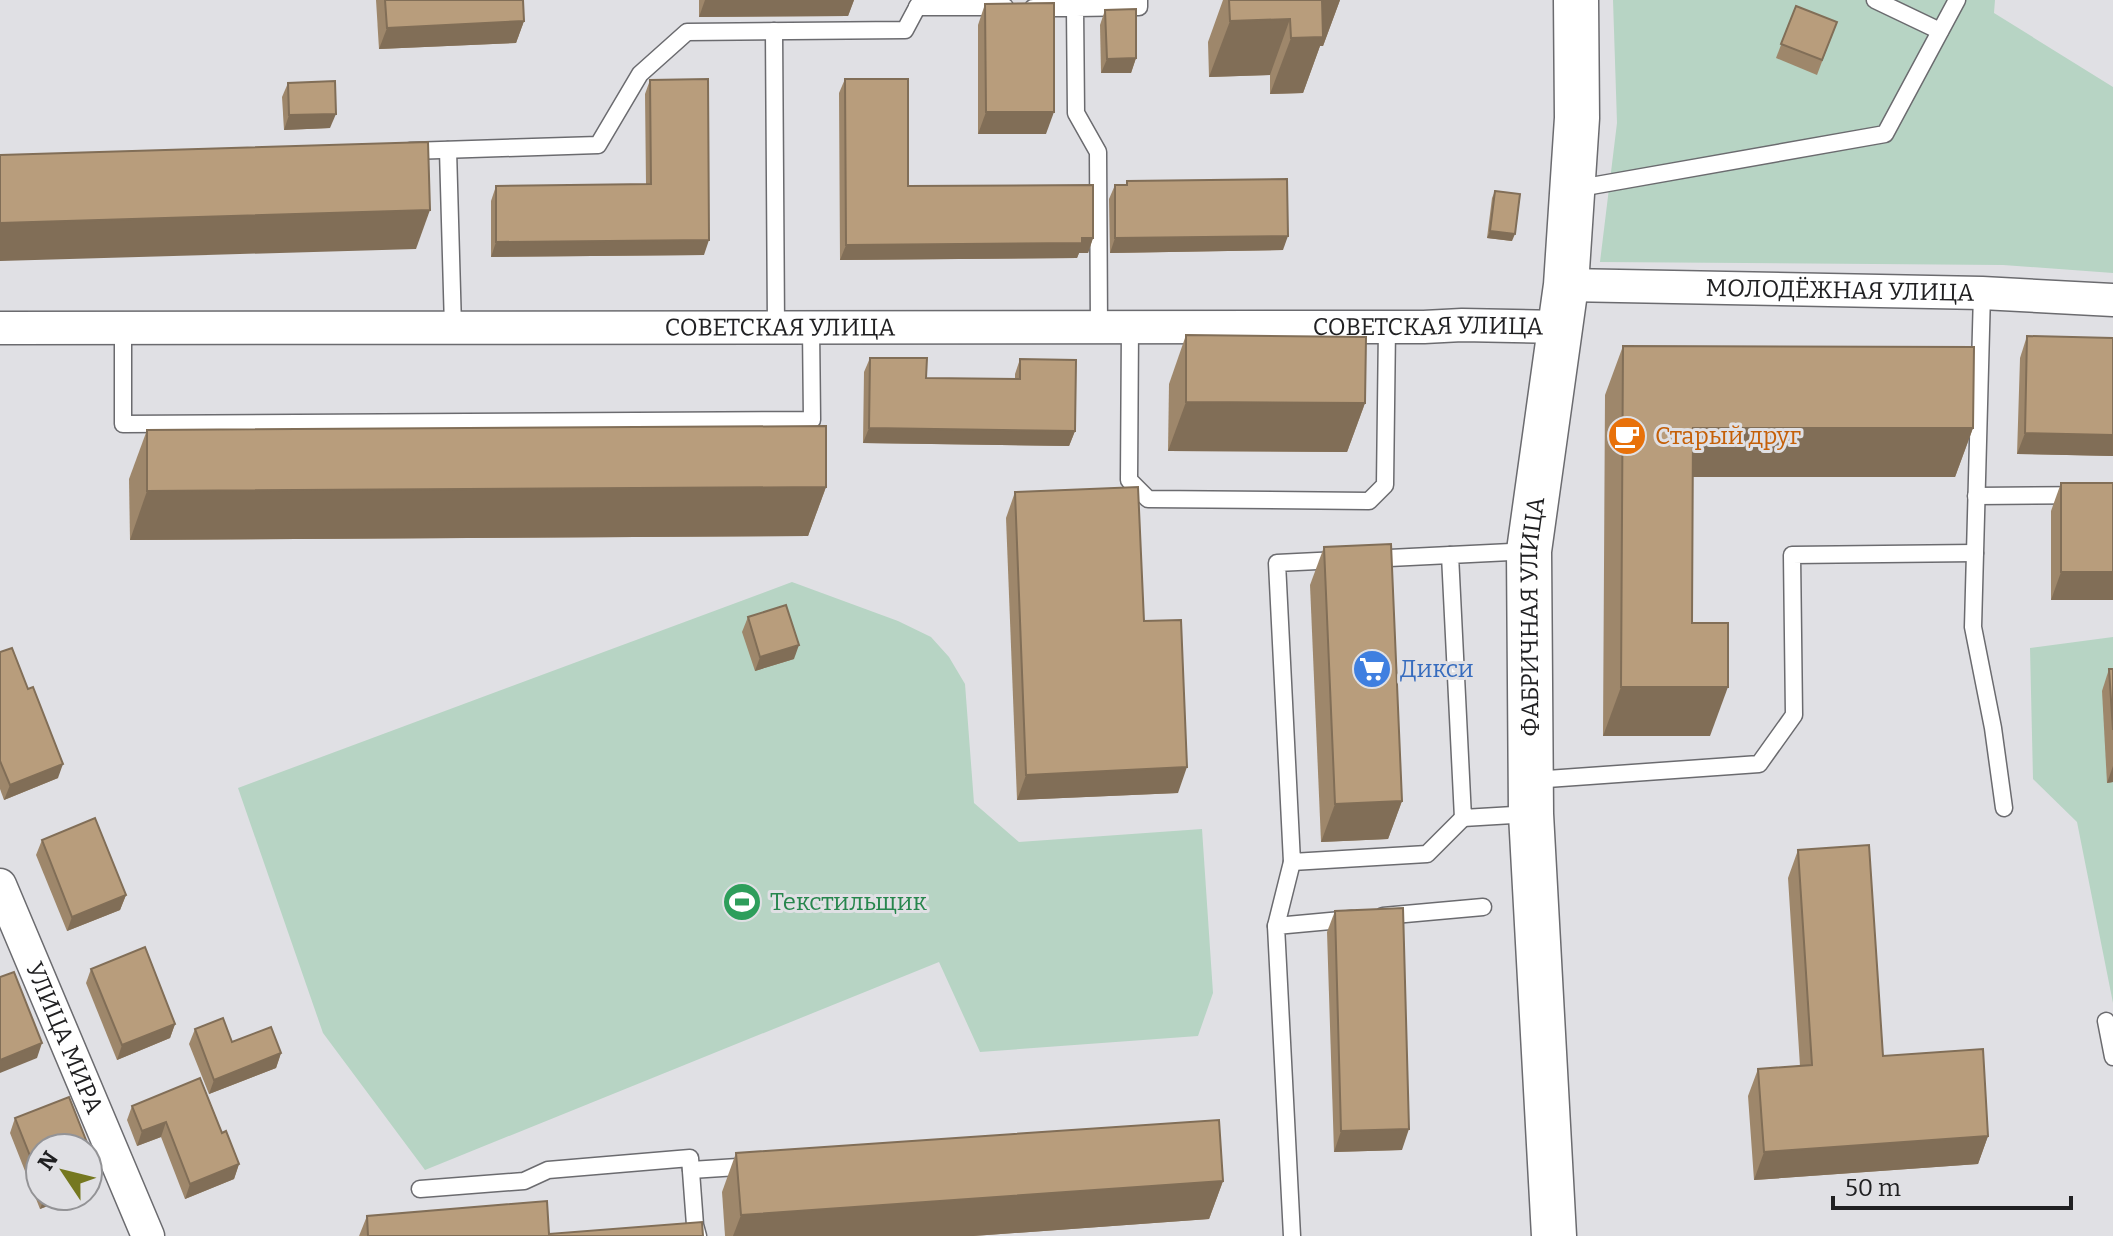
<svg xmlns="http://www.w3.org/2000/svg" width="2113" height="1236" font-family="Bitter,serif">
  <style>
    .green { fill: #b7d4c4 }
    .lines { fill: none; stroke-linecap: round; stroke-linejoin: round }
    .lane-casing { stroke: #6b6b6f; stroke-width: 19 }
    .street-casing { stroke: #6b6b6f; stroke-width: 35 }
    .secondary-casing { stroke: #6b6b6f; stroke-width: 47 }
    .lane { stroke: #fff; stroke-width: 16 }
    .street { stroke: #fff; stroke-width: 32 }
    .secondary { stroke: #fff; stroke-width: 44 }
    .wall { fill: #9e876b }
    .shaded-wall { fill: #816e57 }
    .building { fill: #b89d7c; stroke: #816e57; stroke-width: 2 }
    .labels { text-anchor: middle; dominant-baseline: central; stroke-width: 6; stroke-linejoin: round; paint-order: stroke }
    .street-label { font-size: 24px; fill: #202022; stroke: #e0e0e4 }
    .food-label { font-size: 24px; fill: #c56008; stroke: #e0e0e4; text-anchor: start }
    .shop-label { font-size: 24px; fill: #366cbe; stroke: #e0e0e4; text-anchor: start }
    .leisure-label { font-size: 24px; fill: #27864d; stroke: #e0e0e4; text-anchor: start }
  </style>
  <rect width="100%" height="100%" fill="#e0e0e4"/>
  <!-- green -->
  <g class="green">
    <polygon points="1613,0 1995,0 1994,13 2113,87 2113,273 2003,265 1600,262 1617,123"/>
    <polygon points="792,582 898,621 931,637 949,657 965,684 974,803 1019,842 1202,829 1213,993 1198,1036 980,1052 939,962 425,1170 323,1033 238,788"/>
    <polygon points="2113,637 2113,1003 2077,822 2033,779 2030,648"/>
  </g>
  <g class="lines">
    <defs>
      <g id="lane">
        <polyline points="1875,0 1940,31"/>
        <polyline points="917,7 1005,7"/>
        <polyline points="1033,8 1075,8"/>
        <polyline points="774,31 776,327"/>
        <polyline points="448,150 453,327"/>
        <polyline points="410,151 598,145 640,74 687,32 905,30 921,0"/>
        <polyline points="1574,189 1885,134 1957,0"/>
        <polyline points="1982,293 1973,627 1993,728 2004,808"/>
        <polyline points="123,327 123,424 812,420 811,327"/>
        <polyline points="1099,327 1098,152 1076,113 1075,8 1139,7 1139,0"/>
        <polyline points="1130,327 1129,480 1148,499 1369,501 1385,485 1387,327"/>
        <polyline points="1976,496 2113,495"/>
        <polyline points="1529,551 1450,555 1463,818 1529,814"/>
        <polyline points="1369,559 1450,555"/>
        <polyline points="1338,560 1277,563 1292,862 1427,854 1463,818"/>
        <polyline points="1533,780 1759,764 1794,715 1792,555 1975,553"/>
        <polyline points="1383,916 1483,907"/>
        <polyline points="1276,926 1292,862"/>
        <polyline points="2106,1021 2113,1057"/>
        <polyline points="691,1170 753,1166"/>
        <polyline points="420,1189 524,1181 548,1170 690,1158 695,1225 698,1236"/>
        <polyline points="1292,1236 1276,926 1352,919"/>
      </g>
      <g id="street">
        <path id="s1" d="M1566,285L1982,293L2113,300"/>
        <path id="s2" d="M0,328L1424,327L1462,325L1560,327"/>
        <path id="s3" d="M0,885L148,1236"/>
      </g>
      <g id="secondary">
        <path id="s4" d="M1554,1236L1531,814L1529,551L1566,285L1577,118L1576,0"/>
      </g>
    </defs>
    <!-- lane casing -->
    <use href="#lane" class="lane-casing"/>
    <!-- street casing -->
    <use href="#street" class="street-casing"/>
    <!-- secondary casing -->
    <use href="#secondary" class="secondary-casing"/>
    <!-- lane -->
    <use href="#lane" class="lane"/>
    <!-- street -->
    <use href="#street" class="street"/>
    <!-- secondary -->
    <use href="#secondary" class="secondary"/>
  </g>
  <!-- wall -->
  <g class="wall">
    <polygon points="376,0 523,0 524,21 516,43 379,49"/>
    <polygon points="699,0 854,0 848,16 699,17"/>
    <polygon points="1223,0 1340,0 1323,46 1320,46 1303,93 1270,94 1270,75 1209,77 1208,42"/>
    <polygon points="985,4 1046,134 978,134 978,25"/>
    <polygon points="1796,6 1837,22 1817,75 1776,58"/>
    <polygon points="1105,10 1136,58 1131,73 1101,73 1100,25"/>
    <polygon points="845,79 908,186 1093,238 1088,253 1079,253 1077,258 840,260 839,93"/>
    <polygon points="650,80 704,255 491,257 491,201 496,186 646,184 645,94"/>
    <polygon points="288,83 330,128 284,130 282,97"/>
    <polygon points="1127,181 1283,250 1110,253 1109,199 1115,185 1126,185"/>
    <polygon points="1495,191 1512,241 1487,238 1492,198"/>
    <polygon points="1186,335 1365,403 1347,452 1168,451 1169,384"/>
    <polygon points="2027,336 2113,338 2113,456 2017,454 2020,358"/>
    <polygon points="1623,346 1973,428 1955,477 1693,477 1692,623 1710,736 1603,736 1605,395"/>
    <polygon points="870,358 926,378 1015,379 1015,374 1020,359 1075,431 1069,446 863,443 864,372"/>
    <polygon points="147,430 826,487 808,536 130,540 129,479"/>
    <polygon points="2061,483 2113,483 2113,600 2051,600 2051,511"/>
    <polygon points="1015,492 1144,621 1178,793 1017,800 1006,518"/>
    <polygon points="1324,547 1402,801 1388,839 1321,842 1310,585"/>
    <polygon points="748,617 794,659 755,671 742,632"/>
    <polygon points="0,652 28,689 58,778 4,800 0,789"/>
    <polygon points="2109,669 2113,669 2113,782 2107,783 2102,691"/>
    <polygon points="42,840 126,895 120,910 67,931 36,855"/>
    <polygon points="1798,850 1883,1056 1988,1136 1978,1164 1754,1180 1748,1096 1758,1069 1800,1066 1788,878"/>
    <polygon points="1335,911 1402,1150 1334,1152 1327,932"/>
    <polygon points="91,969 175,1024 170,1038 117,1060 86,983"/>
    <polygon points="195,1029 232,1042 281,1053 276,1068 209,1094 189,1044"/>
    <polygon points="132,1106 222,1133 239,1164 234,1179 185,1199 161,1137 137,1146 127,1120"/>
    <polygon points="15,1118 99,1173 94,1188 40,1148 40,1196 73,1196 40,1209 10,1133"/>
    <polygon points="736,1153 1223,1181 1209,1219 973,1236 725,1236 722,1192"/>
    <polygon points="367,1216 549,1234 703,1236 359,1236"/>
  </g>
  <!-- shaded-wall -->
  <g class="shaded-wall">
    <polygon points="705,0 854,0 848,16 699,17"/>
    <polygon points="1319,0 1340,0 1323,46 1320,46 1303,93 1270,94 1291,38"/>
    <polygon points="1290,19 1270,75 1209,77 1230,21"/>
    <polygon points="524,21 516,43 379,49 387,28"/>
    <polygon points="1136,58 1131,73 1101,73 1107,59"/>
    <polygon points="986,112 1054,112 1046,134 978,134"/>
    <polygon points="336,114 330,128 284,130 289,115"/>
    <polygon points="430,210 416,249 0,261 0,223"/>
    <polygon points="1490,231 1515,234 1512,241 1487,238"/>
    <polygon points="1288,236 1283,250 1110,253 1115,238"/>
    <polygon points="1093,238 1088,253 1079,253 1077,258 840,260 846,245"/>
    <polygon points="709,240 704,255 491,257 496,242"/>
    <polygon points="1186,402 1365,403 1347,452 1168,451"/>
    <polygon points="869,428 1075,431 1069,446 863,443"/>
    <polygon points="1693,428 1973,428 1955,477 1676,477"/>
    <polygon points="2025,433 2113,435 2113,456 2017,454"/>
    <polygon points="826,487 808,536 130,540 147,491"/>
    <polygon points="2061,572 2113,572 2113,600 2051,600"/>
    <polygon points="799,645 794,659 755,671 760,657"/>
    <polygon points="1621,687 1728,687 1710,736 1603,736"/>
    <polygon points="63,764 58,778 4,800 10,785"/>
    <polygon points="2113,766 2113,782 2107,783"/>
    <polygon points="1187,767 1178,793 1017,800 1026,775"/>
    <polygon points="1402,801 1388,839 1321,842 1335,804"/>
    <polygon points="126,895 120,910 67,931 72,917"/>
    <polygon points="175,1024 170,1038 117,1060 122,1045"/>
    <polygon points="42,1043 37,1058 0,1073 0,1060"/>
    <polygon points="281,1053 276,1068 209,1094 214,1080"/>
    <polygon points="166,1122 161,1137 137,1146 142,1131"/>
    <polygon points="1409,1129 1402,1150 1334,1152 1341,1131"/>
    <polygon points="1988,1136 1978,1164 1754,1180 1764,1152"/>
    <polygon points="239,1164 234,1179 185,1199 190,1184"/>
    <polygon points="99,1173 94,1188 88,1190 88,1178"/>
    <polygon points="1223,1181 1209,1219 973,1236 733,1236 741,1215"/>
    <polygon points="45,1196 73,1196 40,1209"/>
  </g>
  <!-- building -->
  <g class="building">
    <polygon points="385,0 523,0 524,21 387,28"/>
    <polygon points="1229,0 1322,0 1323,37 1291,38 1290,19 1230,21"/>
    <polygon points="1054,3 1054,112 986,112 985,4"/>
    <polygon points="1796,6 1837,22 1822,60 1781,44"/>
    <polygon points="1136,9 1136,58 1107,59 1105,10"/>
    <polygon points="708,79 709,240 496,242 496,186 651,184 650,80"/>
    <polygon points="845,79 908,79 908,186 1093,185 1093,238 1082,238 1082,243 846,245"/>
    <polygon points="335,81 336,114 289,115 288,83"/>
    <polygon points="428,142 430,210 0,223 0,155"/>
    <polygon points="1287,179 1288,236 1115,238 1115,185 1127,185 1127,181"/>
    <polygon points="1495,191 1520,194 1515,234 1490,231"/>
    <polygon points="1186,335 1366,337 1365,403 1186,402"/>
    <polygon points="2027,336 2113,338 2113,435 2025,433"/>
    <polygon points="1623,346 1974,347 1973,428 1693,428 1692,623 1728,623 1728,687 1621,687"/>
    <polygon points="870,358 927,358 926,378 1020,379 1020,359 1076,360 1075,431 869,428"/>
    <polygon points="826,426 826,487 147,491 147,430"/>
    <rect x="2061" y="483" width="52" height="89"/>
    <polygon points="1138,487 1144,621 1181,620 1187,767 1026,775 1015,492"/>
    <polygon points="1391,544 1402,801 1335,804 1324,547"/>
    <polygon points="786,605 799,645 760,657 748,617"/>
    <polygon points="12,648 28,689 33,687 63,764 10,785 0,761 0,652"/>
    <polygon points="2109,669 2113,669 2113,730"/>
    <polygon points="95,818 126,895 72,917 42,840"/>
    <polygon points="1869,845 1883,1056 1983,1049 1988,1136 1764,1152 1758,1069 1812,1065 1798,850"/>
    <polygon points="1403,908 1409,1129 1341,1131 1335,911"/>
    <polygon points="145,947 175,1024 122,1045 91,969"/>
    <polygon points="14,972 42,1043 0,1060 0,977"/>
    <polygon points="223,1018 232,1042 271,1027 281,1053 214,1080 195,1029"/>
    <polygon points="200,1078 222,1133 226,1131 239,1164 190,1184 166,1122 142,1131 132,1106"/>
    <polygon points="69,1097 99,1173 88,1178 88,1148 40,1148 40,1181 15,1118"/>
    <polygon points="1219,1120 1223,1181 741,1215 736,1153"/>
    <polygon points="547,1201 549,1234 702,1222 703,1236 368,1236 367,1216"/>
  </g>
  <!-- icons -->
  <defs>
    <symbol id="cafe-disc" viewBox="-11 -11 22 22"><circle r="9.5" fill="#e8710a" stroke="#e0e0e4"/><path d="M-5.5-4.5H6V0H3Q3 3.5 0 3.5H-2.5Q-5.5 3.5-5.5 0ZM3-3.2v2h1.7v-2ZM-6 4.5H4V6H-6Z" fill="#fff"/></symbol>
    <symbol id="supermarket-disc" viewBox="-11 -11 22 22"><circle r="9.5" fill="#3f7fe0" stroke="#e0e0e4"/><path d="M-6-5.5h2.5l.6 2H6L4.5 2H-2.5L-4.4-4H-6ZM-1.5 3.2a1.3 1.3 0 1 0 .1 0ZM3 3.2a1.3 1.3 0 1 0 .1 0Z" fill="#fff"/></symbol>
    <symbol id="stadium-disc" viewBox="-11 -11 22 22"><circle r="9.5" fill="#2e9e5b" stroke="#e0e0e4"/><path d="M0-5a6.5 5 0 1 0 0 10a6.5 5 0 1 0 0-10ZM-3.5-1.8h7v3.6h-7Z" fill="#fff"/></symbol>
  </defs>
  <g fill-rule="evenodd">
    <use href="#cafe-disc" x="1605" y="414" width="44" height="44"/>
    <use href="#supermarket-disc" x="1350" y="647" width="44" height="44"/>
    <use href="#stadium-disc" x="720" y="880" width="44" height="44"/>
  </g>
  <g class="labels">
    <!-- street labels -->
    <g class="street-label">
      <text stroke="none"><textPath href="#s1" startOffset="274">МОЛОДЁЖНАЯ УЛИЦА</textPath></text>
      <text stroke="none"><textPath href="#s2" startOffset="780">СОВЕТСКАЯ УЛИЦА</textPath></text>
      <text stroke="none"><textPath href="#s2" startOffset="1428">СОВЕТСКАЯ УЛИЦА</textPath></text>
      <text stroke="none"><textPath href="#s4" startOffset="620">ФАБРИЧНАЯ УЛИЦА</textPath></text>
      <text stroke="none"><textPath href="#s3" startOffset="166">УЛИЦА МИРА</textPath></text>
    </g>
    <!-- food labels -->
    <g class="food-label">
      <text x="1655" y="436">Старый друг</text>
    </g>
    <!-- shop labels -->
    <g class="shop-label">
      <text x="1400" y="669">Дикси</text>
    </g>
    <!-- leisure labels -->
    <g class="leisure-label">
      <text x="770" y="902">Текстильщик</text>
    </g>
  </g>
  <!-- north arrow -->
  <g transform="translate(64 1172) rotate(305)"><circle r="38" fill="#e0e0e4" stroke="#939396" stroke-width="2"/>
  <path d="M0-6L14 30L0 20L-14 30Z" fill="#757820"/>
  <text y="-12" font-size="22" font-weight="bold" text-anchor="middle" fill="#202022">N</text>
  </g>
  <!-- scale -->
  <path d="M1833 1196v12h238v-12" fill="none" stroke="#202022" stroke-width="4"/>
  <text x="1845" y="1196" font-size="24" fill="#202022" stroke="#e0e0e4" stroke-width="6" paint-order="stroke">50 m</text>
</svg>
